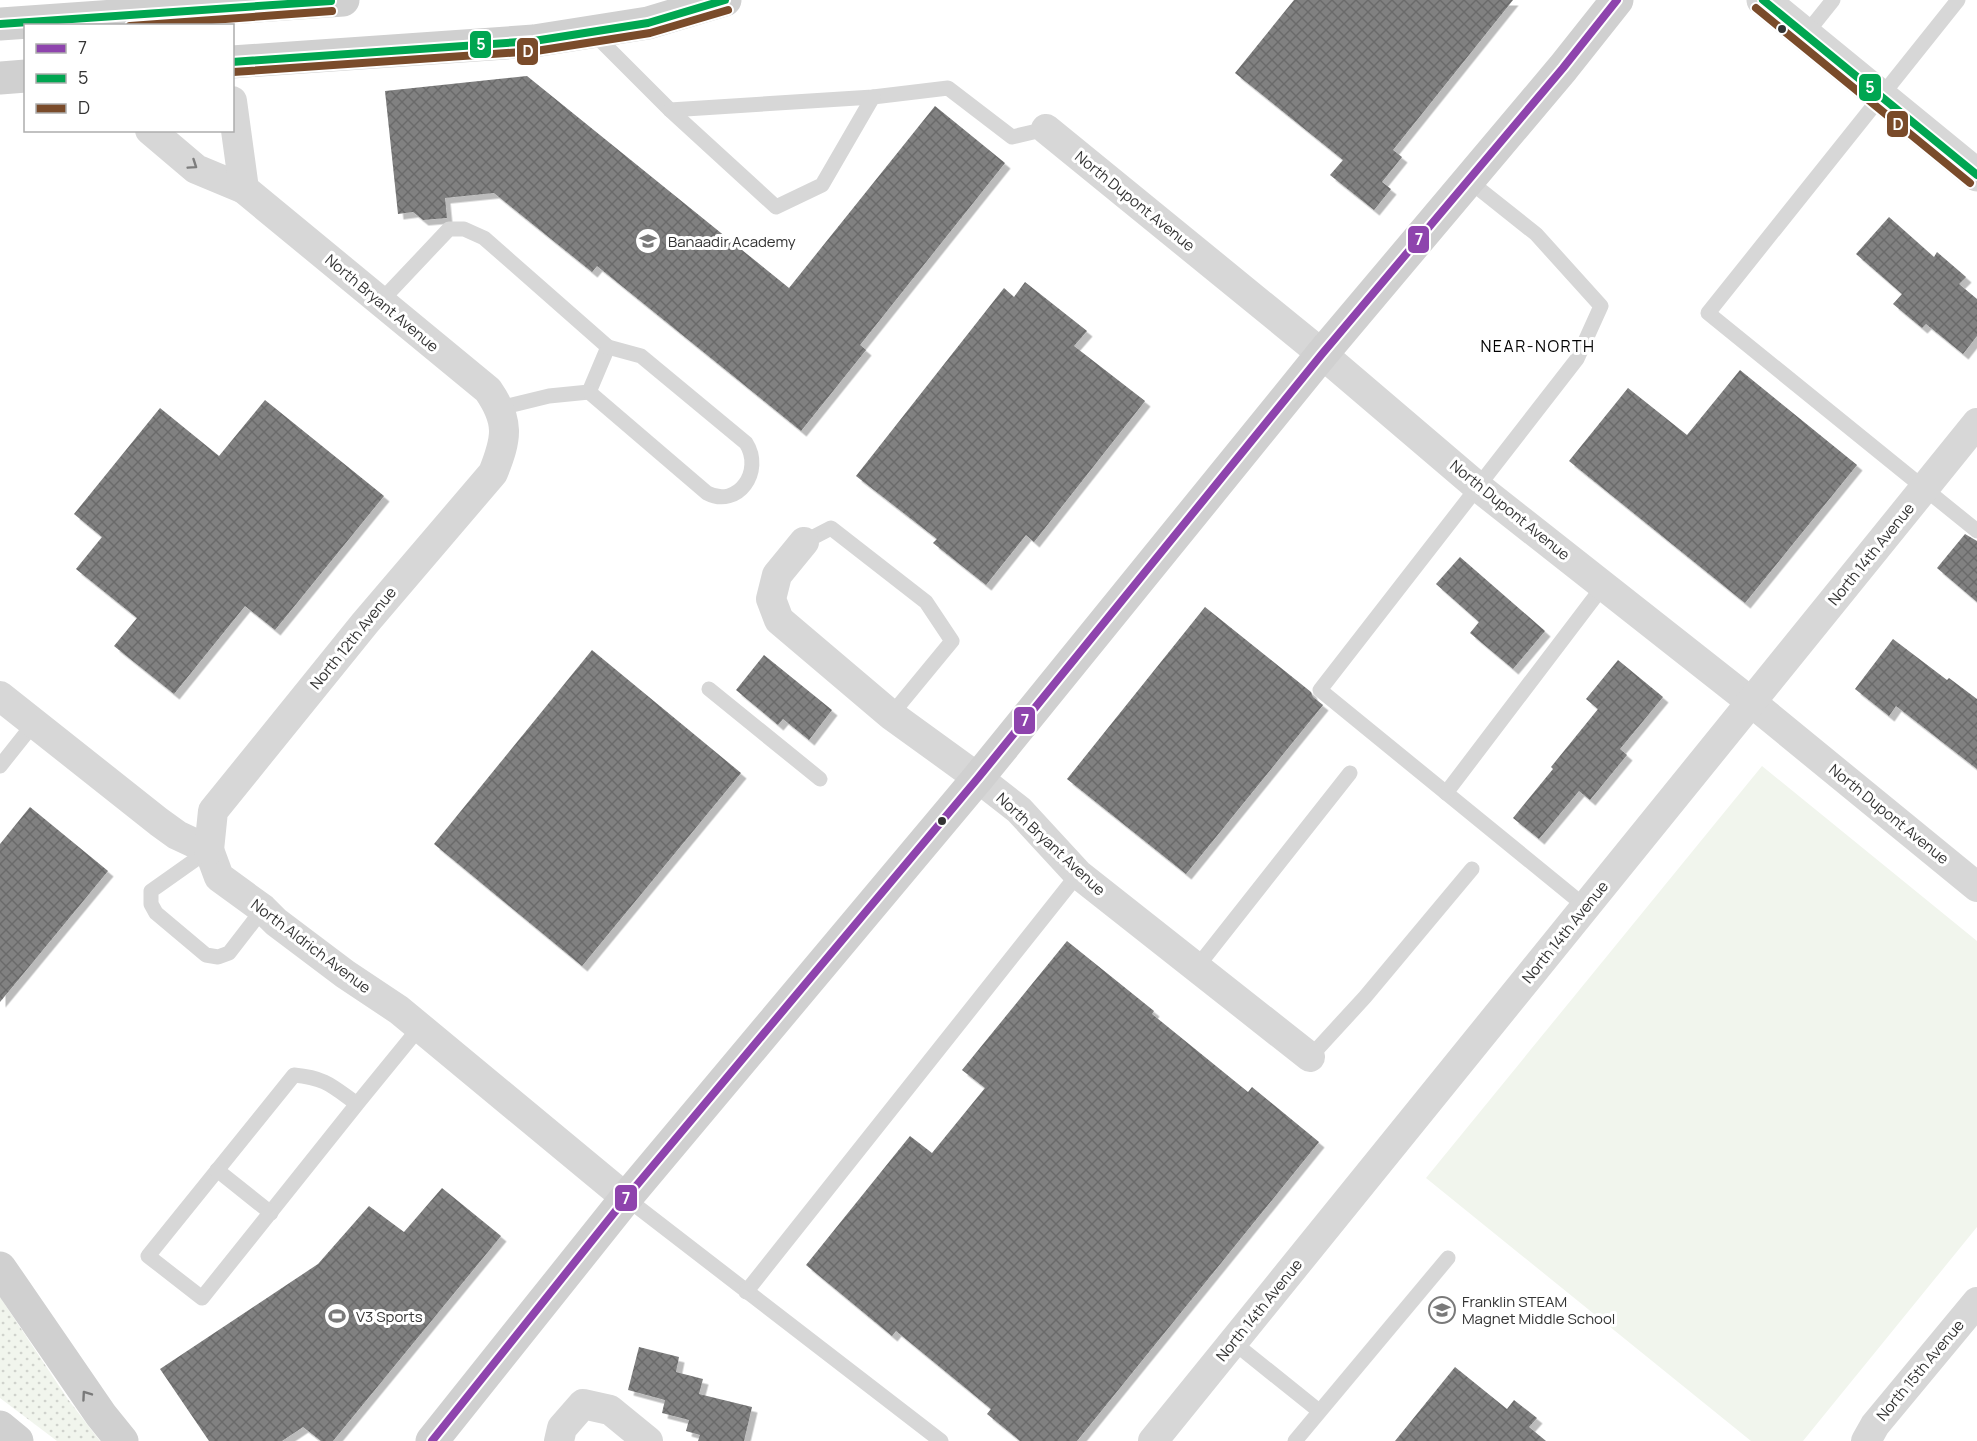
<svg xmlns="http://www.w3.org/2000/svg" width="1977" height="1441" font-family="Manrope,sans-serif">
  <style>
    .grass { fill: url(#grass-dots) }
    .pitch { fill: #f1f5ed }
    .building { fill: url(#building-cross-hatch); filter: url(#shadow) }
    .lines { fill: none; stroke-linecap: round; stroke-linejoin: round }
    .service { stroke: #d7d7d7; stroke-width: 15 }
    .minor { stroke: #d7d7d7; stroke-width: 30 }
    .tertiary { stroke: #d7d7d7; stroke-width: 33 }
    .secondary { stroke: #d0d0d0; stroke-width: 33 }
    .bus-1-casing { stroke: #fff; stroke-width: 12 }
    .bus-2-casing { stroke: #fff; stroke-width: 12 }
    .bus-3-casing { stroke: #fff; stroke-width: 12 }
    .bus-1 { stroke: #8e44ad; stroke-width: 8 }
    .bus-2 { stroke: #00a651; stroke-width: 8 }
    .bus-3 { stroke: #7a4b2a; stroke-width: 8 }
    .oneway { stroke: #7d7d7d }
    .oneway2 { stroke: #7a7a7a }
    .bus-dot { fill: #333; stroke: #fff; stroke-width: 2 }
    .labels { text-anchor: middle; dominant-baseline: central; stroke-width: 6; stroke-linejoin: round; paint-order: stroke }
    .street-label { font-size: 15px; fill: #333; stroke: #fff }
    .poi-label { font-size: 15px; fill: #333; stroke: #fff; text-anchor: start }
    .neighbourhood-label { font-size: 16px; letter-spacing: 1.5px; fill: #000; stroke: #fff }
    .line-badge { stroke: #fff; stroke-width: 2 }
    .badge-label { font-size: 16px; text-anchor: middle; font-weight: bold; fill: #fff }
  </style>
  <defs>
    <pattern id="grass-dots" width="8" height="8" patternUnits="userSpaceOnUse" patternTransform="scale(1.5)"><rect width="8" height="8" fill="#f1f5ed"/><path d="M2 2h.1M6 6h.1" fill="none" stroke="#cfd2cc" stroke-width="1.8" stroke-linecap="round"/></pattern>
    <pattern id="building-cross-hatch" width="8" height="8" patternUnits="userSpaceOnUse" patternTransform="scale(1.5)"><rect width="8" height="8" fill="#818181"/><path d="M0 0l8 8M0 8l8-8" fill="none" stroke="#6a6a6a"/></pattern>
    <filter id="shadow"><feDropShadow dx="5.5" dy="5.5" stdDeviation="0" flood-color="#0004"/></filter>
  </defs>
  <rect width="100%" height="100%" fill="#fff"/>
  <!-- grass -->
  <polygon class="grass" points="0,1297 67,1398 100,1441 57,1441 0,1398"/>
  <!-- pitch -->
  <polygon class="pitch" points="1762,766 1977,941 1977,1227 1803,1441 1751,1441 1426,1178"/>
  <!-- building -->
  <g class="building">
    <polygon points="1294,0 1513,0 1393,150 1402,157 1382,182 1391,189 1374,210 1330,175 1343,160 1235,73"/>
    <polygon points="527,76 789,288 935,106 1005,163 860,345 866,350 801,431 597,266 592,272 494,193 445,198 447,218 423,220 413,212 398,214 385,91"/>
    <polygon points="1889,217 1934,257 1937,252 1966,277 1959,284 1977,299 1977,336 1963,354 1926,324 1922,328 1893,304 1902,294 1856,254"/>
    <polygon points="1025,282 1087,331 1074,346 1145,401 1034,542 1026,535 986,585 933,543 937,539 856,476 1004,288 1014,297"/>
    <polygon points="1740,370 1857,465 1745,603 1569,461 1628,388 1687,435"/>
    <polygon points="265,400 384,496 275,630 245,606 174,694 114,646 137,618 76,569 102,537 74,514 160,408 219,456"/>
    <polygon points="1965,534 1977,541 1977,602 1937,568"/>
    <polygon points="1460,557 1545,631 1513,669 1470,633 1479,622 1436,584"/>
    <polygon points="1205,607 1311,692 1313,697 1323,705 1186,874 1067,779"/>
    <polygon points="1893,639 1947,680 1949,678 1977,699 1977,769 1896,706 1889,716 1855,689"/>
    <polygon points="592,650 741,773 582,966 434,844"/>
    <polygon points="764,655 832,710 809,740 783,719 778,725 736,690"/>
    <polygon points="1618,660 1663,697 1620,749 1627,755 1590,800 1579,791 1539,839 1513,818 1553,769 1551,767 1598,709 1586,699"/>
    <polygon points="30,807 108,871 0,1002 0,844"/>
    <polygon points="1067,941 1154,1011 1152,1014 1248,1092 1252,1087 1319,1142 1077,1441 1020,1441 987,1414 991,1409 896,1331 892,1336 806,1265 910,1136 932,1153 985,1088 962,1070"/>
    <polygon points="442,1188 501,1236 333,1441 321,1441 303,1427 282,1441 209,1441 160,1369 318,1264 369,1206 404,1232"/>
    <polygon points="639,1347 679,1357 676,1372 703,1379 699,1394 752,1407 744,1441 698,1441 700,1435 686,1431 689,1420 662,1413 665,1400 628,1390"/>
    <polygon points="1455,1367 1507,1409 1514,1400 1537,1418 1529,1427 1546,1441 1395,1441"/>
  </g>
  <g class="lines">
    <!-- service -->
    <g class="service">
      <polyline points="1958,0 1708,313 1977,531"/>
      <polyline points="592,32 670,110 873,97 948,88 1012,137 1046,129"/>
      <polyline points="1805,35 1833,0"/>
      <polyline points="670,110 776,207 822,185 873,97"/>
      <polyline points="1468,180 1536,234 1601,306 1577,359 1320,690 1586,907"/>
      <polyline points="380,302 449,229 464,229 484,238 608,347 589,392 549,396 500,408"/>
      <path d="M589,392L707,493C738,509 764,471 746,443L641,356L608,347"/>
      <polyline points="804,542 831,528 926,602 952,641 891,715"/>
      <polyline points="709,689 820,779"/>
      <polyline points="0,766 35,722"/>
      <polyline points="1446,793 1604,585"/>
      <polyline points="209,850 151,891 151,904 156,913 206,955 218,957 229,953 263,909"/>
      <polyline points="1197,967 1350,773"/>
      <polyline points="1310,1057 1365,997 1472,869"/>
      <path d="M357,1104L202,1298L148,1256L294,1075C326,1078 332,1086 357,1104L419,1028"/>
      <polyline points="217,1170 271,1213"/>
      <polyline points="626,1198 941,1441"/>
      <polyline points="746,1292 1078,874"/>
      <polyline points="1233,1342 1319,1411"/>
      <polyline points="1295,1441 1448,1258"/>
    </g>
    <!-- minor -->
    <g class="minor">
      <polyline points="1046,129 1322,354 1478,487 1751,702 1977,887"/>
      <polyline points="150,130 196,169 244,189"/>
      <polyline points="804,542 777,575 771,599 779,620 891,715 978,778 1019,810 1078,874 1310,1057"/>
      <polyline points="0,696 159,822 177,835 209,850 219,877 263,909 276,922 345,974 399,1010 626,1198"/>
      <path d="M209,850L213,811L365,623L493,473C507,438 510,422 488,390L244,189L232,101"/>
      <polyline points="559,1441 562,1428 583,1404 610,1410 648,1441"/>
      <polyline points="1153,1441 1977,423"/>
      <polyline points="1866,1441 1875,1425 1977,1302"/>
    </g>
    <!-- tertiary -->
    <polyline class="tertiary" points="1763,0 1977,175"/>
    <!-- secondary -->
    <g class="secondary">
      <polyline points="0,24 343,0"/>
      <polyline points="232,62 534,41 648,23 725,0"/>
      <polyline points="0,78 26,76"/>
      <polyline points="0,1268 101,1415 122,1441"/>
      <polyline points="0,1427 17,1441"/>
      <polyline points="432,1441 626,1198 978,778 1322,354 1563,68 1617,0"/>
    </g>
    <defs>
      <polyline id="bus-1" points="432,1441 626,1198 978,778 1322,354 1563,68 1617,0"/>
      <g id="bus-2">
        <polyline points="1763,0 1977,175"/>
        <polyline points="0,24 331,1"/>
        <polyline points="232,62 534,41 648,23 725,0"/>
      </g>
      <g id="bus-3">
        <polyline points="1756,8 1970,183"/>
        <polyline points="130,26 332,11"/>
        <polyline points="233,72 536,51 650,33 728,10"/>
      </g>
    </defs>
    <!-- bus-1 casing -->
    <use href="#bus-1" class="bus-1-casing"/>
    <!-- bus-2 casing -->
    <use href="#bus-2" class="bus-2-casing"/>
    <!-- bus-3 casing -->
    <use href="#bus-3" class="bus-3-casing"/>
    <!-- bus-1 -->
    <use href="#bus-1" class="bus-1"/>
    <!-- bus-2 -->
    <use href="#bus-2" class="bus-2"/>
    <!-- bus-3 -->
    <use href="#bus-3" class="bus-3"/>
  </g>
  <!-- one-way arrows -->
  <defs><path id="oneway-chevron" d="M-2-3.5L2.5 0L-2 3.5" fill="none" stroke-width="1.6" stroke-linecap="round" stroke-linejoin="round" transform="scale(1.5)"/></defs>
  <use class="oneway" href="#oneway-chevron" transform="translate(193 165) rotate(34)"/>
  <use class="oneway2" href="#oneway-chevron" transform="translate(86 1395) rotate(-125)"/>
  <!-- icons -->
  <defs>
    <symbol id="school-ring" viewBox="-11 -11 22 22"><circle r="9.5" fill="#fff" stroke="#7a7a7a" stroke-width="1.5"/><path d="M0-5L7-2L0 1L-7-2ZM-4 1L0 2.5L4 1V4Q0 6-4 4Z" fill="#7a7a7a"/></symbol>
    <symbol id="stadium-ring" viewBox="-11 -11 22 22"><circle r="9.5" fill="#fff" stroke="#7a7a7a" stroke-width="1.5"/><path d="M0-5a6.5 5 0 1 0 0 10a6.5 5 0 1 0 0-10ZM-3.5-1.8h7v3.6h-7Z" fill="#7a7a7a"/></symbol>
  </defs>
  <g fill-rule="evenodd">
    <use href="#school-ring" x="633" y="226" width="30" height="30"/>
    <use href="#school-ring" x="1427" y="1295" width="30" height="30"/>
    <use href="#stadium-ring" x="322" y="1301" width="30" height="30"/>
  </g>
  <!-- markers -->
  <g class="bus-dot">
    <circle cx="1782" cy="29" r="5"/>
    <circle cx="942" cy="821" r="5"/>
  </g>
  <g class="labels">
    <!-- street labels -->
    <g class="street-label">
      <text transform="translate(1135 201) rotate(39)">North Dupont Avenue</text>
      <text transform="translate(382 303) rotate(40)">North Bryant Avenue</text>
      <text transform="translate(1510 510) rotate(39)">North Dupont Avenue</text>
      <text transform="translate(1871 554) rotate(-51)">North 14th Avenue</text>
      <text transform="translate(353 638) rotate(-51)">North 12th Avenue</text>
      <text transform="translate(1889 814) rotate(39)">North Dupont Avenue</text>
      <text transform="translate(1051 844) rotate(43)">North Bryant Avenue</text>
      <text transform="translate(1565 932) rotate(-51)">North 14th Avenue</text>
      <text transform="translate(311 946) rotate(37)">North Aldrich Avenue</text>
      <text transform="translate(1259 1310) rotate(-51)">North 14th Avenue</text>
      <text transform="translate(1920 1370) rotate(-50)">North 15th Avenue</text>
    </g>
    <!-- poi labels -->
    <g class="poi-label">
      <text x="668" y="241">Banaadir Academy</text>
      <text x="1462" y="1301">Franklin STEAM<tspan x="1462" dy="17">Magnet Middle School</tspan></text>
      <text x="356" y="1316">V3 Sports</text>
    </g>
    <!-- neighbourhood labels -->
    <g class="neighbourhood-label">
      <text x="1538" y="346">NEAR-NORTH</text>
    </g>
  </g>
  <g class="line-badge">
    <rect x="469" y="30" width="23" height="29" rx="6" fill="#00a651"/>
    <rect x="516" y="37" width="23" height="29" rx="6" fill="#7a4b2a"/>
    <rect x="1858" y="73" width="24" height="29" rx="6" fill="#00a651"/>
    <rect x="1886" y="110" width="23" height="28" rx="6" fill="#7a4b2a"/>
    <rect x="1407" y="225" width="23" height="29" rx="6" fill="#8e44ad"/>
    <rect x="1013" y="706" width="23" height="29" rx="6" fill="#8e44ad"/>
    <rect x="614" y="1184" width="24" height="28" rx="6" fill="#8e44ad"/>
  </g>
  <g class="badge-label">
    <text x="481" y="50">5</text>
    <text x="528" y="57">D</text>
    <text x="1870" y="93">5</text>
    <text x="1898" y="130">D</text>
    <text x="1419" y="245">7</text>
    <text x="1025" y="726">7</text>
    <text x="626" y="1204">7</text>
  </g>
  <!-- legend -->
  <rect x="24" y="24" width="210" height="108" fill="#ffffff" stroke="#adadad" stroke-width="1.5"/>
  <rect x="36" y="44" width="30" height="9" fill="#8e44ad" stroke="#adadad" stroke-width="1.5"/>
  <text x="78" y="54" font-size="18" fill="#333333">7</text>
  <rect x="36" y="74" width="30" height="9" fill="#00a651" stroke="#adadad" stroke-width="1.5"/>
  <text x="78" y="84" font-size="18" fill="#333333">5</text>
  <rect x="36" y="104" width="30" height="9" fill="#7a4b2a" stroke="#adadad" stroke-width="1.5"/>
  <text x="78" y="114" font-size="18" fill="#333333">D</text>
</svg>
